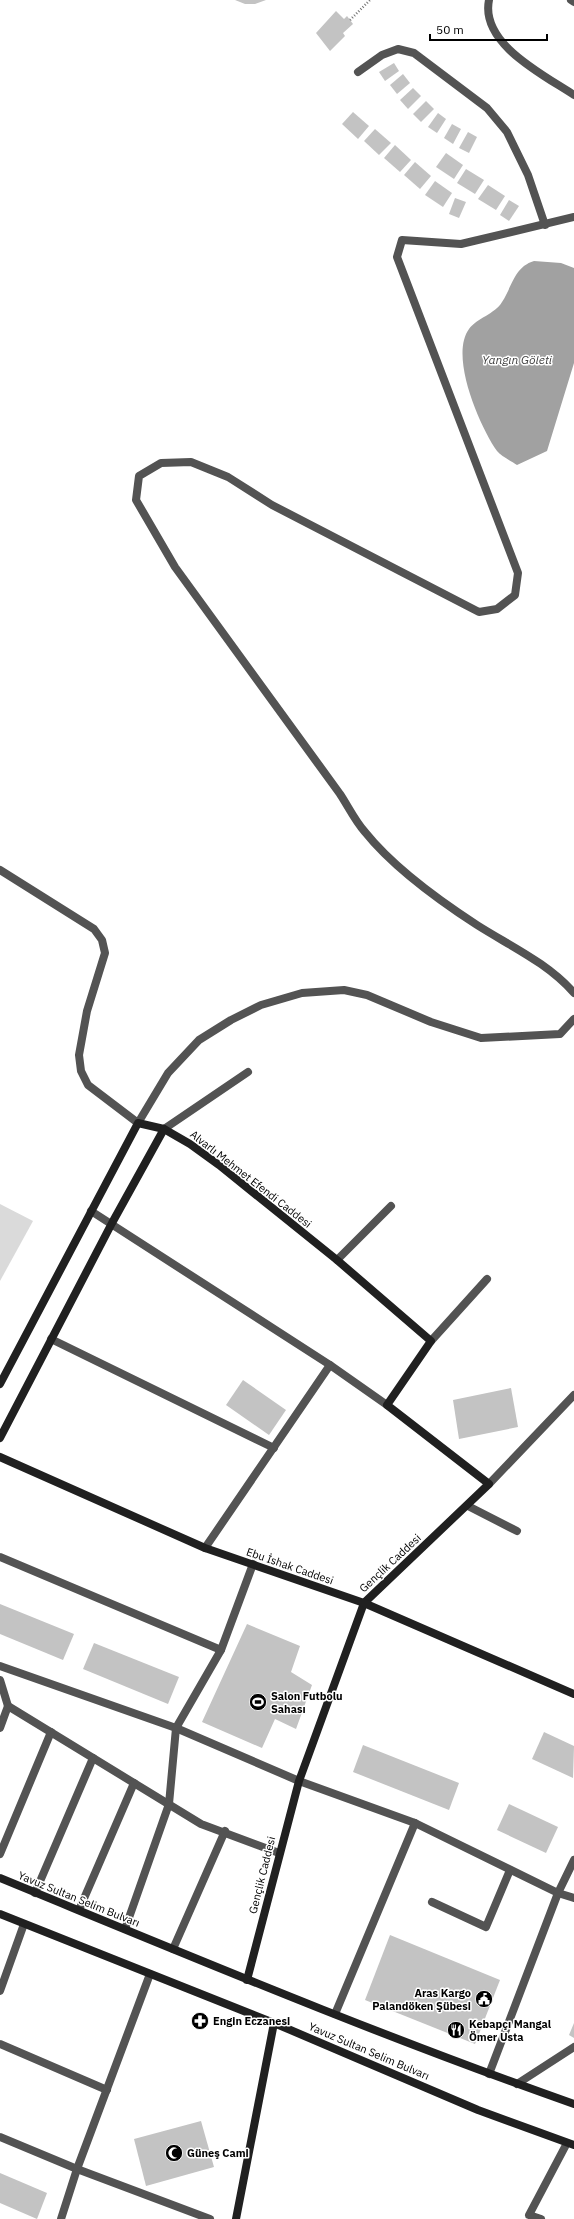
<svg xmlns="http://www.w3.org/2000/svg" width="574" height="2219" font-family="'IBM Plex Sans',sans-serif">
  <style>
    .green { fill: #dadada }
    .water { fill: #a1a1a1 }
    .building { fill: #c3c3c3 }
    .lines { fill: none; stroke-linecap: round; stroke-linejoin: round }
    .path { stroke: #757575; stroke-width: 2.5; stroke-dasharray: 1 2; stroke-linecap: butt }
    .lane { stroke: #535353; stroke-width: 8 }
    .street { stroke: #535353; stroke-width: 8 }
    .secondary { stroke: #202020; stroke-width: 8 }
    .labels { text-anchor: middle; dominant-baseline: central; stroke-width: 3; stroke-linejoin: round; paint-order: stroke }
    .street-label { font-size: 11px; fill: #000; stroke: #fff }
    .poi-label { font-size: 11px; font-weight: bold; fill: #000; stroke: #fff; text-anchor: start }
    .water-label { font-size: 12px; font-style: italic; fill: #424242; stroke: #fff }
  </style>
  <rect width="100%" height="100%" fill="#fff"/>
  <!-- green -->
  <polygon class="green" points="0,1204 33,1221 0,1281"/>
  <!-- water -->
  <path class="water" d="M534,261L561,263L574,268V363L547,451L517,465C511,461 501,456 497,451C480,427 449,356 469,329C477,318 495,314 502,302C512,287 514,267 534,261Z"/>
  <!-- building -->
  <g class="building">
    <polygon points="235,0 266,0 255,4 245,4"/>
    <polygon points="336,11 344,19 347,16 353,24 343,33 345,36 330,51 316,33"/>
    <polygon points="394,63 399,71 385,81 379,72"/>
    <polygon points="403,74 410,83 397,94 390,85"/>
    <polygon points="413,88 421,96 408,109 400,100"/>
    <polygon points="426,101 434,109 421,122 413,114"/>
    <polygon points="353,112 369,126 358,139 342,124"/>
    <polygon points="438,113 446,119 437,133 428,127"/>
    <polygon points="452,124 461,129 453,144 444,138"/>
    <polygon points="375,129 391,143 379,155 364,141"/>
    <polygon points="468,132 477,137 469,153 459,148"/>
    <polygon points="395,145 411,160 400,172 384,158"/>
    <polygon points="446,153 463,165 454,179 436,167"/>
    <polygon points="415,162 431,176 420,189 404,175"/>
    <polygon points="466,169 484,180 475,194 457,183"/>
    <polygon points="435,181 452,193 443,207 425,195"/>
    <polygon points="488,185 505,196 496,210 478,199"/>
    <polygon points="455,198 466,202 459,218 449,214"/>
    <polygon points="509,200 519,206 509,221 500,215"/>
    <polygon points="243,1380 286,1410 269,1435 226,1405"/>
    <polygon points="511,1388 518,1427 459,1439 453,1400"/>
    <polygon points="0,1604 74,1634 63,1660 0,1634"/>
    <polygon points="247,1624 300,1646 291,1672 312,1685 296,1729 275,1719 262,1748 202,1722"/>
    <polygon points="94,1643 179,1677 168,1704 83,1669"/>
    <polygon points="544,1732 574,1746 573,1778 532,1759"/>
    <polygon points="363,1745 459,1783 449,1810 353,1772"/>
    <polygon points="509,1804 558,1827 546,1853 497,1830"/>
    <polygon points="390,1935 500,1980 475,2044 365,2000"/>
    <polygon points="574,2023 574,2038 569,2035"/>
    <polygon points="201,2121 214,2167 146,2186 134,2139"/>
    <polygon points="0,2173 47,2193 37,2219 0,2203"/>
  </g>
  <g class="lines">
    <!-- path -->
    <polyline class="path" points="350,20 370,0"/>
    <!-- lane -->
    <g class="lane">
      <polyline points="0,870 94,929 102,940 105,953 87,1011 79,1055 81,1071 88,1085 138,1123"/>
      <polyline points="164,1129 248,1072"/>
      <polyline points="337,1260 391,1206"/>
      <polyline points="431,1341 487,1279"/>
      <polyline points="432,1902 486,1927 510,1870"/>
      <polyline points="517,2084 574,2047"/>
    </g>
    <!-- street -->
    <g class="street">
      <path d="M489,0C480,44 544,75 574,95"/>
      <polyline points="571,0 574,2"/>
      <polyline points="358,72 382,55 398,49 414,53 487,108 507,132 528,175 545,225"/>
      <path d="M574,217L461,244L402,240L397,257L518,573L515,595L497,609L479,612L272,505L228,477L191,462L161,463L139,476L136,500L175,567L340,794C348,806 355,821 365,832C393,867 440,901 477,925C510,946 548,963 574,993"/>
      <polyline points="138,1123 168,1073 199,1040 231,1020 261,1005 302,993 344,990 367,995 431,1022 481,1038 560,1034 574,1019"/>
      <polyline points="91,1211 330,1365 387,1405"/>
      <polyline points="51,1339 274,1448"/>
      <polyline points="489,1484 574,1395"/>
      <polyline points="468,1506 517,1531"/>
      <polyline points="205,1548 330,1365"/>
      <polyline points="0,1557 221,1650"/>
      <polyline points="0,1666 176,1728 299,1781 415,1823 558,1893 574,1898"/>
      <polyline points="0,1680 8,1706 201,1824 279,1853"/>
      <polyline points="0,1728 8,1706"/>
      <polyline points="0,1854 51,1732"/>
      <polyline points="35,1893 93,1758"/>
      <polyline points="79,1910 134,1783"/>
      <polyline points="125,1929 169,1804 176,1728 221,1650 253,1564"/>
      <polyline points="173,1949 225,1831"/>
      <polyline points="0,1991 24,1924"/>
      <polyline points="335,2014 415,1823"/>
      <polyline points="0,2044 107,2090"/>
      <polyline points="489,2074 558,1893 574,1860"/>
      <polyline points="0,2137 77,2169 210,2219"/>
      <polyline points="61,2219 77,2169 150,1974"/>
      <polyline points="541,2219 529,2215 567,2143"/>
    </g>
    <!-- secondary -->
    <g class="secondary">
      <polyline points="0,1384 138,1123 164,1129 190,1144 219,1165 337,1260 431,1341 387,1405 489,1484 364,1603 299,1781 247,1980"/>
      <polyline points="0,1438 112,1223 164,1129"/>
      <polyline points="0,1457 205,1548 364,1603 574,1694"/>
      <path d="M0,1878C190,1956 380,2036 574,2104"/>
      <polyline points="0,1914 274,2023 478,2110 574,2145"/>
      <polyline points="236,2219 274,2023"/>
    </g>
  </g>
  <!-- icons -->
  <defs>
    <symbol id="stadium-disc" viewBox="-11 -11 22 22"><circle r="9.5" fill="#000" stroke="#fff"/><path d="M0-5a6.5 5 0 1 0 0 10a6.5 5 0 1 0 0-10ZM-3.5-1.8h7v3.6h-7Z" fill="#fff"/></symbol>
    <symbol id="civic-disc" viewBox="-11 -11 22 22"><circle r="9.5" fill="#000" stroke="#fff"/><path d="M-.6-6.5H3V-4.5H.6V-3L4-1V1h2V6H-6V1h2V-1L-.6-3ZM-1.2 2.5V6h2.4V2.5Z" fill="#fff"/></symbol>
    <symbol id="pharmacy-disc" viewBox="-11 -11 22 22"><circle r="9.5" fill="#000" stroke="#fff"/><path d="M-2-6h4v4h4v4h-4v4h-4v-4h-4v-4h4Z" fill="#fff"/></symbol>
    <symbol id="restaurant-disc" viewBox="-11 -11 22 22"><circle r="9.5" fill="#000" stroke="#fff"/><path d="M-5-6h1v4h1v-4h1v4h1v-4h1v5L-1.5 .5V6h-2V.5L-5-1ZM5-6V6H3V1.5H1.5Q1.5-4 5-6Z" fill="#fff"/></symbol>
    <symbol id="mosque-disc" viewBox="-11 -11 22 22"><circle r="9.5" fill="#000" stroke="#fff"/><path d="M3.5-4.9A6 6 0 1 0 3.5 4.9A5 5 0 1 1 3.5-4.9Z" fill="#fff"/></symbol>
  </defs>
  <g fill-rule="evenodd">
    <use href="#stadium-disc" x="248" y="1692" width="20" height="20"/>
    <use href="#civic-disc" x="474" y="1989" width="20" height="20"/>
    <use href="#pharmacy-disc" x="190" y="2011" width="20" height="20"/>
    <use href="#restaurant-disc" x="446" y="2020" width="20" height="20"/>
    <use href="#mosque-disc" x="164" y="2143" width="20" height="20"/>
  </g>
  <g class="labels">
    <!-- street labels -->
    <g class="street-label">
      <text transform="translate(251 1179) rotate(38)">Alvarlı Mehmet Efendi Caddesi</text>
      <text transform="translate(390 1563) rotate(-43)">Gençlik Caddesi</text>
      <text transform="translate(290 1566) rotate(19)">Ebu İshak Caddesi</text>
      <text transform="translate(262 1875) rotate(-76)">Gençlik Caddesi</text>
      <text transform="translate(79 1899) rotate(22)">Yavuz Sultan Selim Bulvarı</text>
      <text transform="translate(369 2051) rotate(23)">Yavuz Sultan Selim Bulvarı</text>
    </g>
    <!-- poi labels -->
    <g class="poi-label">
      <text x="271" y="1696">Salon Futbolu<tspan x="271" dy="13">Sahası</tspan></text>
      <text x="471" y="1993" text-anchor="end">Aras Kargo<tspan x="471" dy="13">Palandöken Şübesi</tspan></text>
      <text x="213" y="2021">Engin Eczanesi</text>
      <text x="469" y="2024">Kebapçı Mangal<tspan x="469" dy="13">Ömer Usta</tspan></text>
      <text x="187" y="2153">Güneş Cami</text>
    </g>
    <!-- water labels -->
    <g class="water-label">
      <text x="517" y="359">Yangın Göleti</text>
    </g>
  </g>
  <!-- scale -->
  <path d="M430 34v6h117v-6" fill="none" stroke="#000000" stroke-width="2"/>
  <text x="436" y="34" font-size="12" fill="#000000" stroke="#ffffff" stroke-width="3" paint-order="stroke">50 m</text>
</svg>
